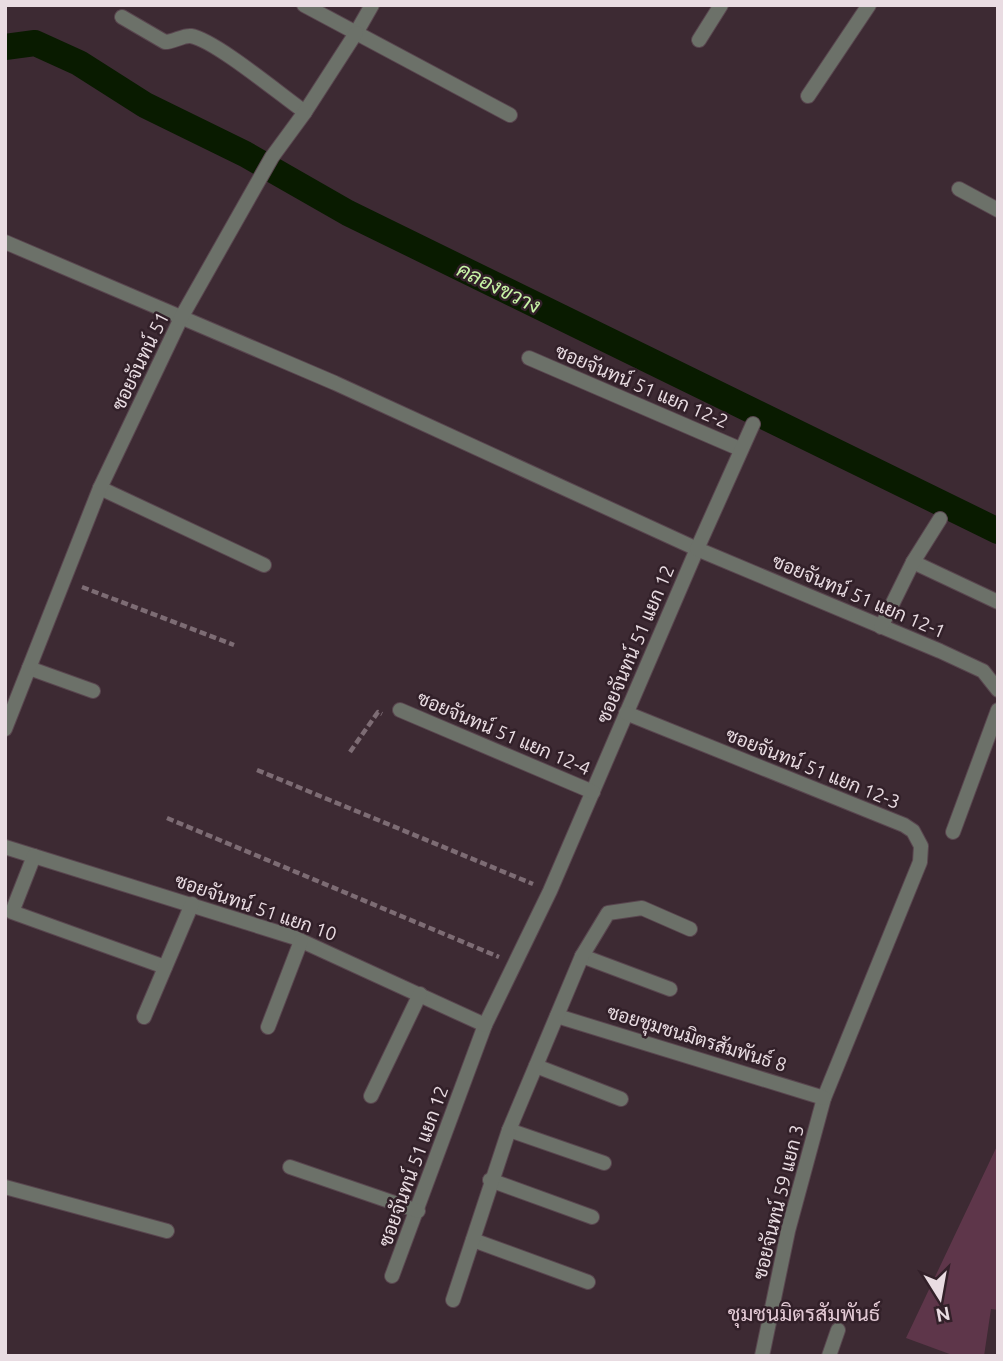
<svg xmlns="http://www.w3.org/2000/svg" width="1003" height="1361" font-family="Ubuntu,Sarabun,sans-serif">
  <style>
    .green { fill: #5e364a }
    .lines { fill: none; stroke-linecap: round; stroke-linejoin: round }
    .canal { stroke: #091b00; stroke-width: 26 }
    .lane-casing { stroke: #59464f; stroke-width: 16 }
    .street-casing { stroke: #59464f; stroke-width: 16 }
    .path { stroke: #7d6c74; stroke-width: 4.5; stroke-dasharray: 7 3.5; stroke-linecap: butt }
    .lane { stroke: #6c7169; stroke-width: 14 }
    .street { stroke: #6c7169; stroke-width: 14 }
    .labels { text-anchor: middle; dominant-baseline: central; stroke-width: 5; stroke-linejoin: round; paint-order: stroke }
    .street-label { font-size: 19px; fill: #e9dce2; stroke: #322029 }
    .water-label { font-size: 21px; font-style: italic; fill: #c7f3a6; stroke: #322029 }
    .neighbourhood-label { font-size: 21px; fill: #e3cad5; stroke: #322029 }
  </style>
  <rect width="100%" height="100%" fill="#3d2a33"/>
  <!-- green -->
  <polygon class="green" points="998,1144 998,1310 991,1309 984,1356 955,1356 906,1338"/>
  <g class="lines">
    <!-- canal -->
    <polyline class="canal" points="5,47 35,43 79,63 145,105 245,154 348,213 998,531"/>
    <defs>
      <polyline id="lane" points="356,33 372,5"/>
      <g id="street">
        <polyline points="304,5 510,115"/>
        <path d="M122,17L165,42C174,42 183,35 191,36C215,40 282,96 305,112"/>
        <polyline points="699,40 721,5"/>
        <polyline points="808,96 869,5"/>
        <polyline points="959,189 998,210"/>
        <polyline points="5,242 335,383 697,549 550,891 485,1025 392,1276"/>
        <polyline points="529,358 740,449"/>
        <polyline points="753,424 697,549 940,651 983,671 998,690"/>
        <polyline points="100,488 264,565"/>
        <polyline points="913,562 998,602"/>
        <polyline points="881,627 913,562 940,519"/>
        <polyline points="29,668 93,691"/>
        <polyline points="400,710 593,792"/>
        <polyline points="626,713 904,825 913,831 921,846 920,862 824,1098 788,1231 762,1356"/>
        <polyline points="5,729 100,488 182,316 272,157 305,112 356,33"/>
        <polyline points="953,832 998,710"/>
        <polyline points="5,847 293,937 485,1025"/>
        <polyline points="34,856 12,912 165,967"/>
        <polyline points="582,956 670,989"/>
        <polyline points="557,1016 824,1098"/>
        <polyline points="144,1017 192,904"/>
        <polyline points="268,1027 301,941"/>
        <polyline points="536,1066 621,1099"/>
        <polyline points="371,1096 420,994"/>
        <polyline points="509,1130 604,1163"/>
        <polyline points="290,1167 418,1211"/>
        <polyline points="490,1180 592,1217"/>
        <polyline points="5,1187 167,1231"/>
        <polyline points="473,1240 588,1282"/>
        <polyline points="453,1300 509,1130 582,956 608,913 642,908 690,929"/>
        <polyline points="829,1356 838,1330"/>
      </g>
    </defs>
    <!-- lane casing -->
    <use href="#lane" class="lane-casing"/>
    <!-- street casing -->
    <use href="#street" class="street-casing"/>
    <!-- path -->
    <g class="path">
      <polyline points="82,587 234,645"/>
      <polyline points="350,752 378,712 382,714"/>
      <polyline points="257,770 533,884"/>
      <polyline points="167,818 499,957"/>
    </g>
    <!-- lane -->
    <use href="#lane" class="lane"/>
    <!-- street -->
    <use href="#street" class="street"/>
  </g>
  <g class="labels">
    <!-- street labels -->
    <g class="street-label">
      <text transform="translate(140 361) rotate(-64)">ซอยจันทน์ 51</text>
      <text transform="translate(642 386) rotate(23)">ซอยจันทน์ 51 แยก 12-2</text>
      <text transform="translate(859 596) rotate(23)">ซอยจันทน์ 51 แยก 12-1</text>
      <text transform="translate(635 644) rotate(-67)">ซอยจันทน์ 51 แยก 12</text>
      <text transform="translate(504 733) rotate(23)">ซอยจันทน์ 51 แยก 12-4</text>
      <text transform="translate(813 768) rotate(22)">ซอยจันทน์ 51 แยก 12-3</text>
      <text transform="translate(256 907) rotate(19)">ซอยจันทน์ 51 แยก 10</text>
      <text transform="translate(697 1038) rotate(17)">ซอยชุมชนมิตรสัมพันธ์ 8</text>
      <text transform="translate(413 1166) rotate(-70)">ซอยจันทน์ 51 แยก 12</text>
      <text transform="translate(778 1202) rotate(-76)">ซอยจันทน์ 59 แยก 3</text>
    </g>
    <!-- water labels -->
    <g class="water-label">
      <text transform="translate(499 287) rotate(26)">คลองขวาง</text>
    </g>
    <!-- neighbourhood labels -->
    <g class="neighbourhood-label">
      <text x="804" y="1313">ชุมชนมิตรสัมพันธ์</text>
    </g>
  </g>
  <!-- border -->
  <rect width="1003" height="1361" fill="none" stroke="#e9dce2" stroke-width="14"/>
  <!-- north arrow -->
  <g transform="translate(940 1298) rotate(169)" stroke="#322029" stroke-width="5" paint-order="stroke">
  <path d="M0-5L12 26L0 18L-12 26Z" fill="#e9dce2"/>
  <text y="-10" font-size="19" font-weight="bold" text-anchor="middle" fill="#e9dce2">N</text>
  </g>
</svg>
